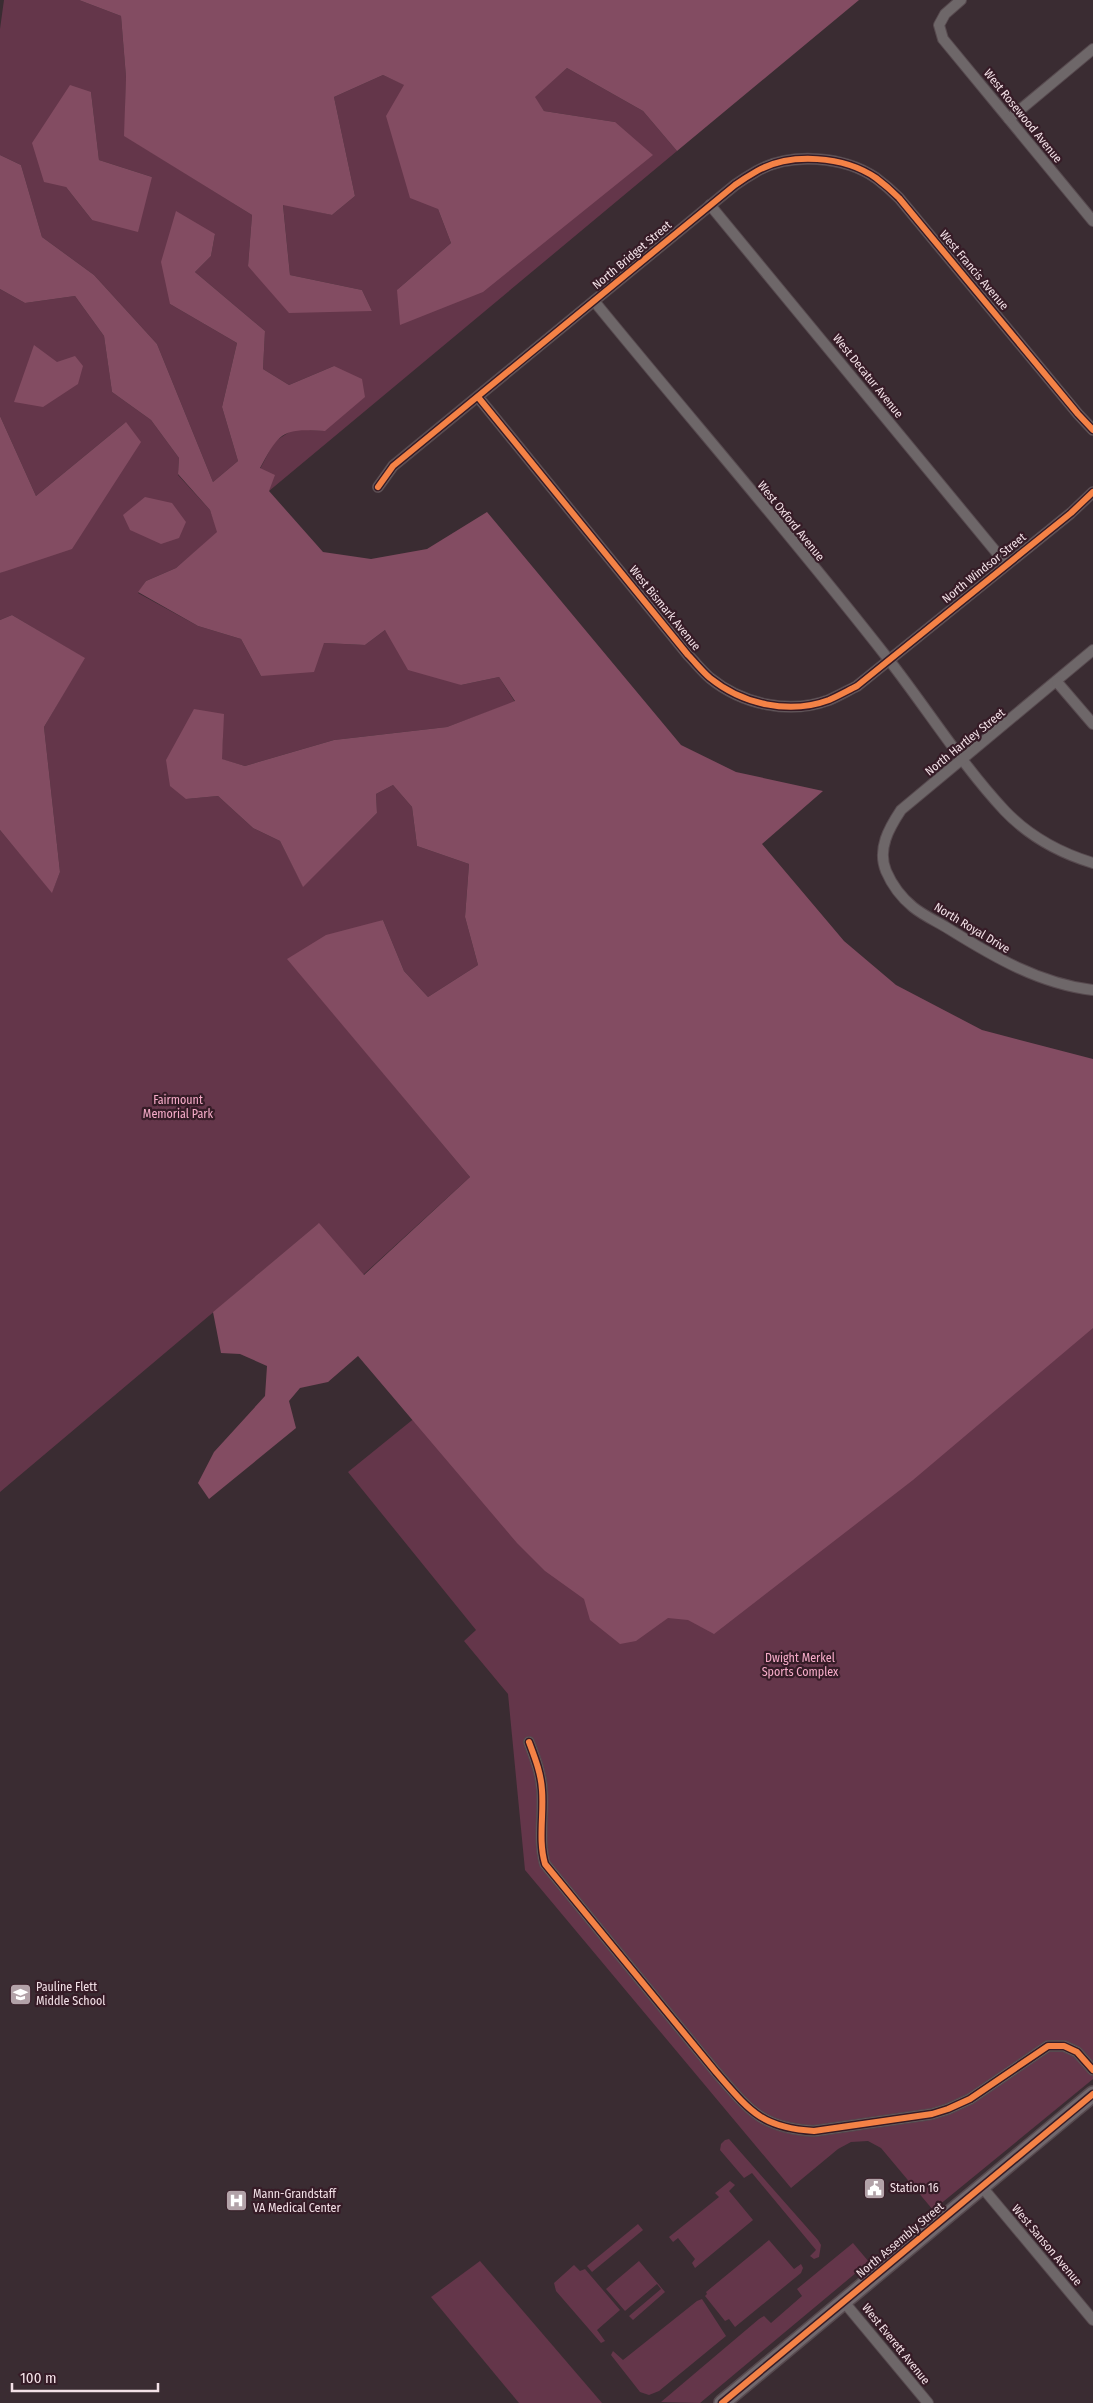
<svg xmlns="http://www.w3.org/2000/svg" width="1093" height="2403" font-family="'Fira Sans Condensed',sans-serif">
  <style>
    .green { fill: #64364a; fill-rule: evenodd }
    .forest { fill: #834c62 }
    .lines { fill: none; stroke-linecap: round; stroke-linejoin: round }
    .minor-casing { stroke: #574a4f; stroke-width: 12 }
    .secondary-casing { stroke: #574a4f; stroke-width: 18 }
    .minor { stroke: #6e6769; stroke-width: 10 }
    .secondary { stroke: #71686d; stroke-width: 15 }
    .cycleway-casing { stroke: #361c27; stroke-width: 9 }
    .cycleway { stroke: #f48246; stroke-width: 6 }
    .labels { text-anchor: middle; dominant-baseline: central; stroke-width: 4.5; stroke-linejoin: round; paint-order: stroke }
    .street-label { font-size: 12px; fill: #f3e1e7; stroke: #361c27 }
    .park-label { font-size: 12px; fill: #f7acc9; stroke: #361c27 }
    .poi-label { font-size: 12px; fill: #f3e1e7; stroke: #361c27; text-anchor: start }
  </style>
  <rect width="100%" height="100%" fill="#3a2c32"/>
  <!-- green -->
  <g class="green">
    <path d="M4,0H79L121,16L126,77L125,136L252,215L248,266L372,311L362,290L290,275L283,204L332,215L355,196L334,97L383,75L405,85L438,209L451,243L397,290L615,122L544,111L534,97L567,68L643,111L677,151L269,491L260,469L274,442L294,429L323,431L334,366L289,385L263,369L265,331L195,272L211,256L215,234L170,304L237,343L222,407L238,461L213,482L157,344L94,275L42,237L21,165L0,155V29ZM91,92L99,160L152,177L92,220L66,187Z"/>
    <polygon points="0,289 25,303 75,296 104,336 112,392 151,420 179,458 178,475 210,510 218,532 176,568 146,581 138,593 198,626 241,639 261,676 324,643 365,645 385,630 461,685 499,677 515,702 447,727 334,740 245,766 221,759 223,737 186,799 218,796 253,828 280,841 303,886 377,813 376,794 393,785 412,807 417,846 469,864 465,917 478,965 428,997 404,971 383,920 288,959 470,1177 363,1275 318,1224 0,1492 0,830 52,892 60,872 44,727 84,658 12,615 0,620 0,573 11,568 126,422 36,496 0,416"/>
    <polygon points="1093,1246 1093,2079 933,2210 881,2148 868,2141 851,2142 838,2149 791,2188 525,1870 508,1694 464,1641 476,1630 348,1472 432,1404"/>
    <polygon points="729,2139 818,2240 821,2245 819,2257 814,2259 810,2256 816,2250 752,2173 744,2178 720,2150 721,2144 725,2140"/>
    <polygon points="730,2181 735,2185 729,2191 753,2220 695,2268 692,2263 695,2259 678,2238 673,2242 669,2237 719,2197 715,2193"/>
    <polygon points="638,2224 643,2230 592,2272 587,2266"/>
    <polygon points="769,2240 794,2269 801,2264 803,2268 801,2273 735,2327 729,2319 725,2321 705,2296 707,2294 706,2292"/>
    <polygon points="853,2243 869,2262 700,2403 661,2402 759,2319 764,2316 771,2323 802,2296 797,2289"/>
    <polygon points="480,2261 602,2403 519,2403 431,2297"/>
    <polygon points="639,2261 665,2292 633,2320 629,2316 661,2289 657,2284 625,2311 606,2289"/>
    <polygon points="574,2265 580,2271 585,2269 620,2310 597,2330 605,2341 601,2343 556,2291 554,2283"/>
    <polygon points="702,2299 726,2336 659,2391 649,2395 640,2392 611,2355 613,2351 623,2360 697,2301"/>
  </g>
  <!-- forest -->
  <g class="forest">
    <polygon points="79,0 859,0 677,151 643,111 567,68 535,97 544,111 615,122 653,155 483,292 400,325 397,290 451,243 438,209 410,198 386,116 404,85 383,75 334,97 355,196 332,215 283,205 290,275 362,290 372,311 289,313 248,266 252,215 124,136 126,77 121,16"/>
    <polygon points="70,85 91,92 99,160 152,177 138,232 92,220 66,187 44,182 32,143"/>
    <path d="M0,155L21,165L42,237L94,275L157,344L213,482L238,461L222,407L237,343L170,304L161,262L176,211L215,234L211,256L195,272L265,331L263,369L289,385L334,366L362,379L365,397L325,431C283,428 280,431 260,468L275,475L269,491L323,552L371,559L427,549L487,512L681,745L736,772L823,791L762,844L844,941L896,985L982,1030L1093,1059V1328L913,1480L714,1634L688,1620L668,1618L636,1641L620,1644L590,1620L584,1599L545,1571L517,1543L358,1356L328,1382L300,1388L289,1401L296,1428L209,1499L198,1483L214,1452L265,1396L267,1366L240,1354L221,1353L213,1312L319,1223L364,1275L470,1177L287,959L326,935L383,920L404,971L428,997L478,965L465,917L469,864L417,846L412,807L393,785L376,794L377,813L303,887L280,841L253,828L218,796L186,799L170,786L166,760L194,709L224,714L222,759L245,766L334,740L447,727L515,701L499,677L461,685L408,670L385,630L365,645L324,643L314,672L261,676L241,639L198,626L138,592L146,581L176,568L217,532L210,510L178,474L179,458L151,420L112,392L104,336L75,296L25,303L0,289Z"/>
    <polygon points="34,345 57,362 75,356 83,366 78,384 43,407 14,402"/>
    <polygon points="0,416 36,496 126,422 141,442 72,549 0,573"/>
    <polygon points="145,497 172,503 186,522 179,538 161,544 130,530 123,515"/>
    <polygon points="12,615 85,658 44,727 60,872 52,893 0,830 0,620"/>
  </g>
  <g class="lines">
    <defs>
      <g id="minor">
        <polyline points="961,0 945,14 939,25 943,39 1093,221"/>
        <polyline points="1009,119 1093,49"/>
        <polyline points="710,205 1006,564"/>
        <path d="M594,301C692,421 794,538 889,660C928,710 962,765 1005,811C1029,836 1060,853 1093,863"/>
        <path d="M478,397L688,655C695,662 702,671 710,678C742,704 789,715 829,700C838,696 847,691 857,686L1071,513L1093,492"/>
        <path d="M378,487L393,466L735,185C742,180 750,175 757,171C791,152 844,156 876,178C884,184 892,191 899,198L1078,414L1093,430"/>
        <path d="M1093,650L901,810C889,828 877,849 886,871C892,885 902,898 913,907C924,916 938,922 949,929C994,957 1040,984 1093,990"/>
        <polyline points="1057,682 1093,724"/>
        <path d="M529,1742C535,1758 541,1773 542,1790C544,1815 538,1840 545,1864L716,2072C749,2110 761,2128 814,2131L932,2114L948,2109L970,2099L1048,2046H1064L1077,2052L1093,2070"/>
        <polyline points="982,2187 1093,2320"/>
        <polyline points="844,2302 928,2403"/>
      </g>
      <polyline id="secondary" points="722,2403 1093,2094"/>
    </defs>
    <!-- minor casing -->
    <use href="#minor" class="minor-casing"/>
    <!-- secondary casing -->
    <use href="#secondary" class="secondary-casing"/>
    <!-- minor -->
    <use href="#minor" class="minor"/>
    <!-- secondary -->
    <use href="#secondary" class="secondary"/>
    <defs>
      <g id="cycleway">
        <path d="M478,397L688,655C695,662 702,671 710,678C742,704 789,715 829,700C838,696 847,691 857,686L1071,513L1093,492"/>
        <path d="M378,487L393,466L735,185C742,180 750,175 757,171C791,152 844,156 876,178C884,184 892,191 899,198L1078,414L1093,430"/>
        <path d="M529,1742C535,1758 541,1773 542,1790C544,1815 538,1840 545,1864L716,2072C749,2110 761,2128 814,2131L932,2114L948,2109L970,2099L1048,2046H1064L1077,2052L1093,2070"/>
        <polyline points="722,2403 1093,2094"/>
      </g>
    </defs>
    <!-- cycleway casing -->
    <use href="#cycleway" class="cycleway-casing"/>
    <!-- cycleway -->
    <use href="#cycleway" class="cycleway"/>
  </g>
  <!-- icons -->
  <defs>
    <symbol id="school-square" viewBox="-11 -11 22 22"><rect x="-9" y="-9" width="18" height="18" rx="4" fill="#b2a2a8" stroke="#361c27"/><path d="M0-5L7-2L0 1L-7-2ZM-4 1L0 2.5L4 1V4Q0 6-4 4Z" fill="#fff"/></symbol>
    <symbol id="civic-square" viewBox="-11 -11 22 22"><rect x="-9" y="-9" width="18" height="18" rx="4" fill="#b2a2a8" stroke="#361c27"/><path d="M-.6-6.5H3V-4.5H.6V-3L4-1V1h2V6H-6V1h2V-1L-.6-3ZM-1.2 2.5V6h2.4V2.5Z" fill="#fff"/></symbol>
    <symbol id="hospital-square" viewBox="-11 -11 22 22"><rect x="-9" y="-9" width="18" height="18" rx="4" fill="#b2a2a8" stroke="#361c27"/><path d="M-5-5h3v3.5h4V-5h3V5h-3V1.5h-4V5h-3Z" fill="#fff"/></symbol>
  </defs>
  <g fill-rule="evenodd">
    <use href="#school-square" x="8" y="1982" width="25" height="25"/>
    <use href="#civic-square" x="862" y="2176" width="25" height="25"/>
    <use href="#hospital-square" x="224" y="2188" width="25" height="25"/>
  </g>
  <g class="labels">
    <!-- street labels -->
    <g class="street-label">
      <text transform="translate(1023 116) rotate(51)">West Rosewood Avenue</text>
      <text transform="translate(632 255) rotate(-40)">North Bridget Street</text>
      <text transform="translate(974 270) rotate(50)">West Francis Avenue</text>
      <text transform="translate(868 376) rotate(51)">West Decatur Avenue</text>
      <text transform="translate(791 521) rotate(51)">West Oxford Avenue</text>
      <text transform="translate(984 568) rotate(-39)">North Windsor Street</text>
      <text transform="translate(665 608) rotate(51)">West Bismark Avenue</text>
      <text transform="translate(965 742) rotate(-39)">North Hartley Street</text>
      <text transform="translate(972 928) rotate(31)">North Royal Drive</text>
      <text transform="translate(900 2240) rotate(-40)">North Assembly Street</text>
      <text transform="translate(1047 2245) rotate(50)">West Sanson Avenue</text>
      <text transform="translate(896 2344) rotate(51)">West Everett Avenue</text>
    </g>
    <!-- park labels -->
    <g class="park-label">
      <text x="178" y="1100">Fairmount<tspan x="178" dy="14">Memorial Park</tspan></text>
      <text x="800" y="1658">Dwight Merkel<tspan x="800" dy="14">Sports Complex</tspan></text>
    </g>
    <!-- poi labels -->
    <g class="poi-label">
      <text x="36" y="1987">Pauline Flett<tspan x="36" dy="14">Middle School</tspan></text>
      <text x="890" y="2188">Station 16</text>
      <text x="253" y="2194">Mann-Grandstaff<tspan x="253" dy="14">VA Medical Center</tspan></text>
    </g>
  </g>
  <!-- scale -->
  <path d="M12 2383v8h146v-8" fill="none" stroke="#f3e1e7" stroke-width="2.5"/>
  <text x="20" y="2383" font-size="15" fill="#f3e1e7" stroke="#361c27" stroke-width="4" paint-order="stroke">100 m</text>
</svg>
